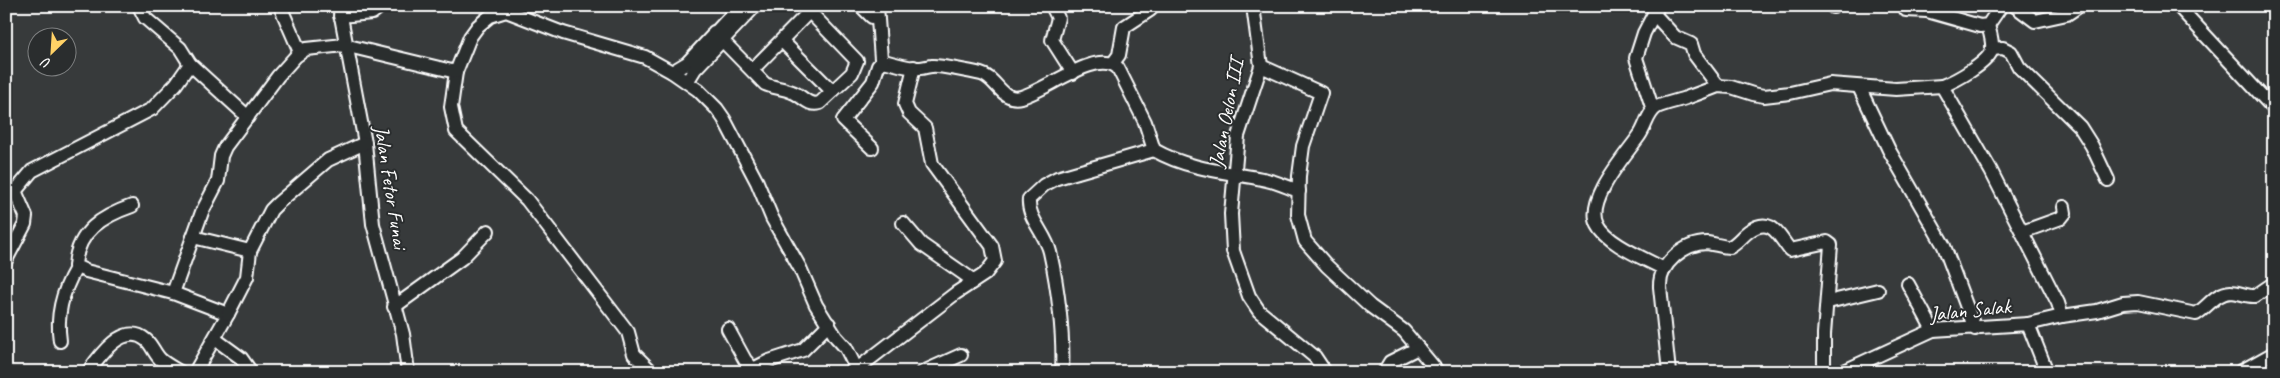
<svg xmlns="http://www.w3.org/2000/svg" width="2280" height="378" font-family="Caveat,sans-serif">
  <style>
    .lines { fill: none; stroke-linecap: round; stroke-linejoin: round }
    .minor-casing { stroke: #fff; stroke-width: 16 }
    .minor { stroke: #2a2d2e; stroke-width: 12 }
    .labels { text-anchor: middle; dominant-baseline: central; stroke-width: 4; stroke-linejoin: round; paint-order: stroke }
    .street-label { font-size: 21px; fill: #fff; stroke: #2a2d2e }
  </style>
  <rect width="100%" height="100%" fill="#373a3b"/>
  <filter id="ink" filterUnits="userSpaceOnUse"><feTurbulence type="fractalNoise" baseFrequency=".02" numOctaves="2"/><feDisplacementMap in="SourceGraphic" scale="10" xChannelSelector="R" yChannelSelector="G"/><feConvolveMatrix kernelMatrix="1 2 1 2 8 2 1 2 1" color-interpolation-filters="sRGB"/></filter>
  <g filter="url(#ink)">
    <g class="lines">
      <defs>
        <g id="minor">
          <polyline points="139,6 145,18 180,48 190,64 248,117"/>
          <polyline points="280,6 300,52"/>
          <polyline points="339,6 365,143 373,224 403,334 408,372"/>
          <polyline points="861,6 872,17"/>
          <polyline points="877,6 881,59 883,61"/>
          <polyline points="1052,6 1058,18 1052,40 1073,73"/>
          <polyline points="1253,6 1261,66 1238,136 1231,214 1233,251 1249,296 1259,311 1315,357 1325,372"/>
          <polyline points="1832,6 1833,7"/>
          <polyline points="2015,6 2035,21 2067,14 2079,6"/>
          <polyline points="2178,6 2274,109"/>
          <polyline points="1906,10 1927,11 1980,26 1988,25 2001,6"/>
          <polyline points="1654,14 1675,37 1691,44 1694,54 1718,86"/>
          <polyline points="340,16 372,13 381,6"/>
          <path d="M1988,25C1990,33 1993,41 1992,49C1989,63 1955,81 1942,86L1991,171L2058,303L2062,316L2028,324"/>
          <path d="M714,32L765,84C774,88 783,88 792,92C802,95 808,107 820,103L852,73L857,61L804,6"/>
          <polyline points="782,41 832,91"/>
          <polyline points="1992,49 2003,48 2011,52 2019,67 2080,127 2092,146 2108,180"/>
          <path d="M883,61C894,63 909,69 920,68C924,68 928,66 932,66C938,65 973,72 981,74C997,78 1001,102 1021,97C1046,91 1098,48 1118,68L1145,122L1154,150C1187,169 1226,172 1262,179C1275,181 1287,187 1299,191"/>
          <polyline points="1113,63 1119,55 1124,27 1150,10"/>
          <polyline points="1261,66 1321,93 1303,146 1299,176 1298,215 1305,241 1327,266 1370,306 1404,331 1438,372"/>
          <polyline points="752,70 815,6"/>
          <polyline points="456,72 451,107 456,131 527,200 628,332 634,354 652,372"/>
          <polyline points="672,72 687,63 740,6"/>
          <polyline points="687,82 695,69 755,6"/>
          <polyline points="1859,87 1889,150 1944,246 1975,329"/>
          <polyline points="1653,110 1636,58 1644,33 1658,6"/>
          <polyline points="872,148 843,120 873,82 878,66 883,61"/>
          <path d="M132,206C103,216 77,231 75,266L86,271L173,293L202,212L218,181L221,156L225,147L278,76L296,56L306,49L344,45L456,72L470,37L478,26L490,16L506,11L563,33L645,57L672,72L698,90L717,109L724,119L757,182L772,218L800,268L816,305L836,337L846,348L858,372"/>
          <polyline points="903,223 921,244 974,281"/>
          <polyline points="2022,232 2061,218 2065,213 2064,207"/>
          <polyline points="193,237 250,251 271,210 278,203 328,160 365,143"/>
          <polyline points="6,260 25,224 26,216 16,193 17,189 32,171 152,109 176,84 190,64"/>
          <path d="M1664,269C1646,259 1607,244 1598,225C1585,200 1625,156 1639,136C1646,127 1647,113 1657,107C1666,103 1677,101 1686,98C1697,94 1708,90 1718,86L1731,87L1753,94L1764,96L1790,93L1830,84L1896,89L1942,86"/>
          <polyline points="1908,284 1933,330"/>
          <polyline points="173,293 228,314 195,372"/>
          <polyline points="1828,302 1878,290"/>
          <polyline points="394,307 462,258 488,231"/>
          <polyline points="228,314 247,277 250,251"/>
          <path d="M2062,316L2097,311L2123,303L2138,302L2196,314C2208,307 2215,293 2231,292C2239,292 2247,297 2255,296L2274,283"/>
          <polyline points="728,329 745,360 753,369 769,361 803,350 829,324"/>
          <polyline points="215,339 241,358 251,372"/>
          <path d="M60,341C56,315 63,290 76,268"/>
          <polyline points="857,369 956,293 985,274 995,261 992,246 932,164 925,128 909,113 905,104 914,67"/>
          <path d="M88,372C99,356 124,321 146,340C152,345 154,353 160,359C165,364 173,368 180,372"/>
          <polyline points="923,372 961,355"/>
          <path d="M1062,372C1064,335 1058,288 1050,252C1046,234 1027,218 1029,199L1044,185L1057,178L1154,150"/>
          <polyline points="1384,372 1390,362 1418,348"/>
          <path d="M1669,372L1660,287C1659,264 1684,243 1707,243C1715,244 1723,247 1730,247C1738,243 1742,236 1749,231C1772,215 1779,237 1790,250L1827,242L1831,245L1824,334V372"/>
          <polyline points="1842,372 1933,330 2028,324 2047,372"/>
          <polyline points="2240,372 2274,353"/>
        </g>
      </defs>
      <!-- minor casing -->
      <use href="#minor" class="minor-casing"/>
      <!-- minor -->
      <use href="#minor" class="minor"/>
    </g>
  </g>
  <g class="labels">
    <!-- street labels -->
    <g class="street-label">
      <text transform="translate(1226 113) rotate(-79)">Jalan Oelon III</text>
      <text transform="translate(391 187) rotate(81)">Jalan Fetor Funai</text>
      <text transform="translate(1970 310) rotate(-6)">Jalan Salak</text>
    </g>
  </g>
  <!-- margin -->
  <rect width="2280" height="378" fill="none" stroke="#2a2d2e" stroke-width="25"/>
  <rect x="12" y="12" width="2255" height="353" fill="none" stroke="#fff" stroke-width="2" filter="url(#ink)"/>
  <!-- north arrow -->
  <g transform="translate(52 52) rotate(205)"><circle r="24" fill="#2a2d2e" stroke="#7f8182"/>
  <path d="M0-4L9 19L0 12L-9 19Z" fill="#ffd166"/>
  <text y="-8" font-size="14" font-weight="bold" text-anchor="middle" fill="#ffffff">U</text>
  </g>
</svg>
